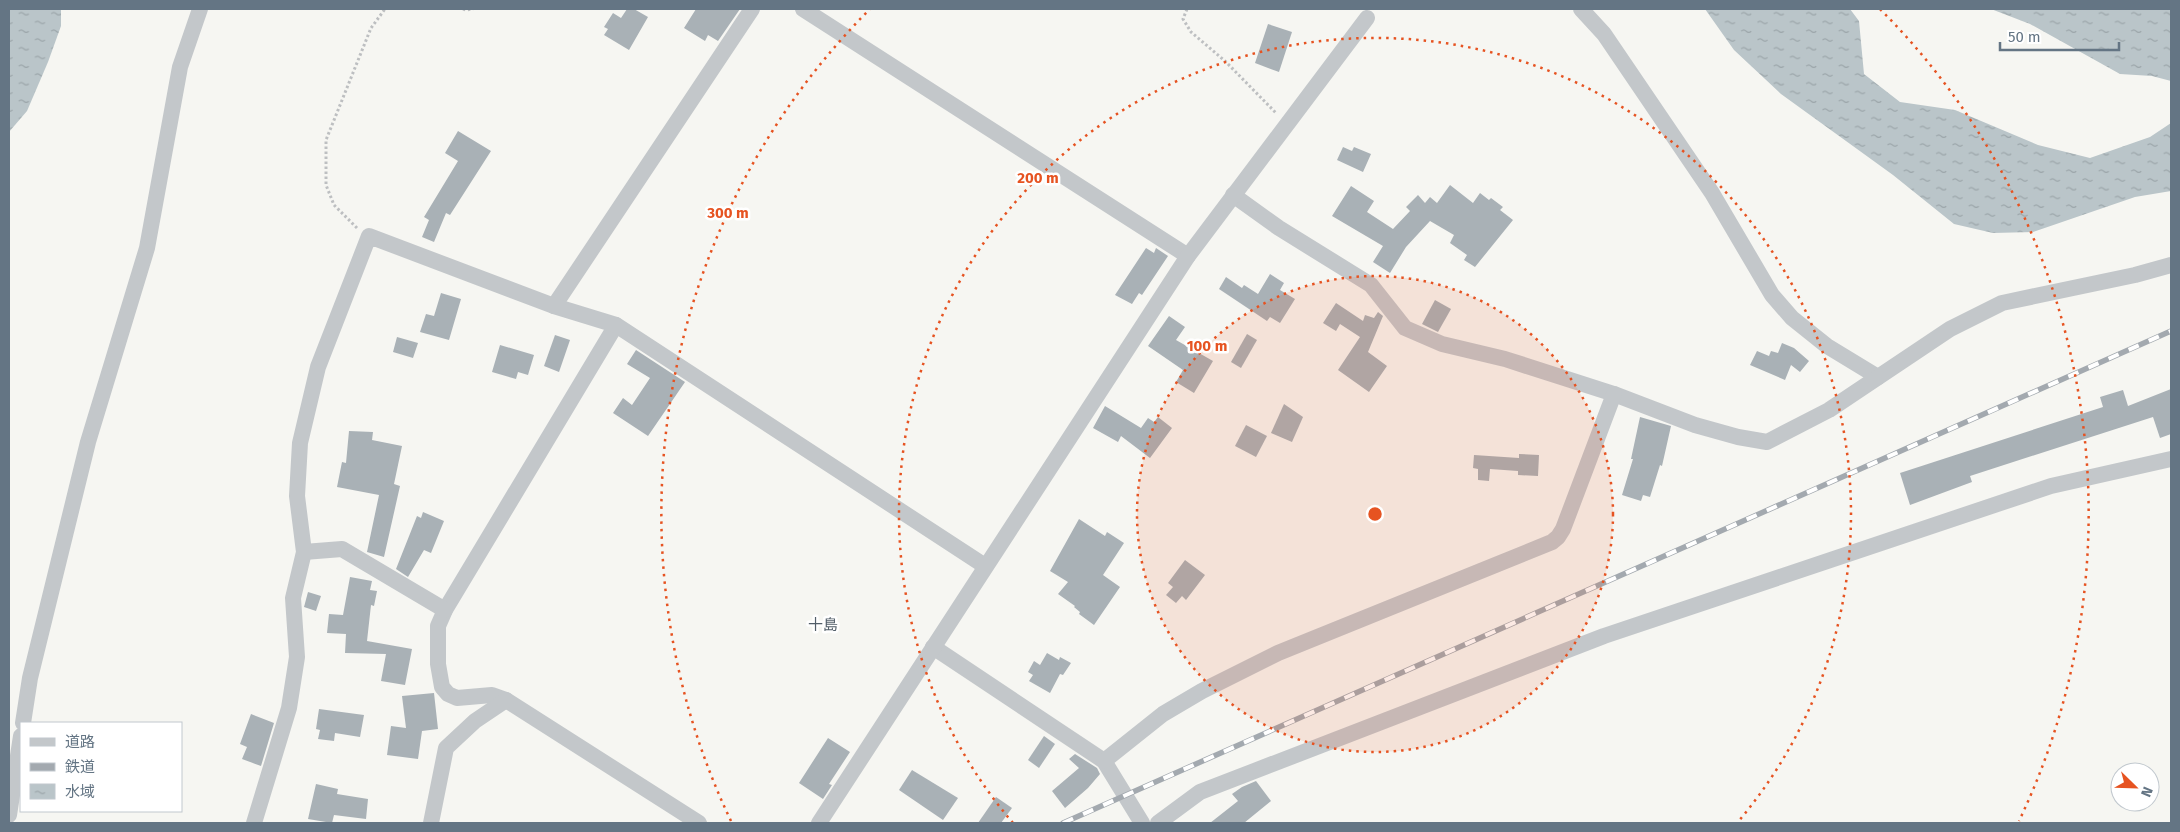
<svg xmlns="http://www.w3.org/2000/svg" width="2180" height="832" font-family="'Fira Sans','Noto Sans JP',sans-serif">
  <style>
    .water { fill: url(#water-ripples) }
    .building { fill: #a9b1b6 }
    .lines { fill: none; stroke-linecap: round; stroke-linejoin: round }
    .path { stroke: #bdbfc1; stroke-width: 3; stroke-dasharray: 2.5 2.5; stroke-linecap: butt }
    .minor { stroke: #c3c7ca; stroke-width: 16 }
    .rail-casing { stroke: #a3a9af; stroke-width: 5.5 }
    .rail { stroke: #fff; stroke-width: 4; stroke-dasharray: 11; stroke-linecap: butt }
    .ring { fill: none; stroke: #e65321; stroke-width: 2.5; stroke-dasharray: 2.5 5 }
    .labels { text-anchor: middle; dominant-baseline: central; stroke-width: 5; stroke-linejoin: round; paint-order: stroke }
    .neighbourhood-label { font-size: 15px; fill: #525e69; stroke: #fff }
    .centre { fill: #e65321; stroke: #fff; stroke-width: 2.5 }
    .ring-label { font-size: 15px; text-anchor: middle; font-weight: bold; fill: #e65321; stroke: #fff; stroke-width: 5; stroke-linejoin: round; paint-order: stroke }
  </style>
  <defs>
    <pattern id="water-ripples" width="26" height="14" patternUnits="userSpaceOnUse" patternTransform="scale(1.25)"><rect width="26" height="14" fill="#bac5c9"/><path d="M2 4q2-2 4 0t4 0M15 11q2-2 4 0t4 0" fill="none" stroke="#9ba5a9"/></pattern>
  </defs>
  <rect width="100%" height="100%" fill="#f6f6f2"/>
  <!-- water -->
  <g class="water">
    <polygon points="9,9 61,9 61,26 48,62 27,111 9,132"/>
    <polygon points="1705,9 1850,9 1859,21 1864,74 1900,102 1955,110 2038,145 2090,158 2150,137 2171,123 2171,191 2135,197 2033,232 1993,233 1954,224 1893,175 1781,94 1734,50"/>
    <polygon points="1991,9 2171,9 2171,81 2152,76 2120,74 2030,24"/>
  </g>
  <!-- building -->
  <g class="building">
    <polygon points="627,9 634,9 648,17 629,50 604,35 608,29 604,27 613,13 621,18"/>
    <polygon points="696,9 740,9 718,41 708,35 705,41 684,28"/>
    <polygon points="1268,24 1292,32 1279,72 1255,63"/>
    <polygon points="458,131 491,151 450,215 446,213 434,242 422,237 429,220 424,217 458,161 445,153"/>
    <polygon points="1343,147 1352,151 1354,147 1371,154 1363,172 1337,160"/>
    <polygon points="1450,185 1473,203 1480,193 1489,200 1491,198 1503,207 1500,210 1513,220 1475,267 1464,260 1467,255 1450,243 1454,235 1430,221 1406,247 1390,273 1373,262 1383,246 1332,216 1351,186 1374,201 1367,212 1393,229 1410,211 1406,207 1418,195 1425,203 1430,197 1437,203"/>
    <polygon points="1146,248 1154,253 1156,248 1168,256 1142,295 1139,293 1132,304 1115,295"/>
    <polygon points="1270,274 1284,283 1280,290 1295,299 1280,323 1270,317 1267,321 1219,289 1226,277 1242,288 1244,285 1258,294"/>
    <polygon points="441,293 461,299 449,340 420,332 426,314 434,316"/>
    <polygon points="1435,300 1451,309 1438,332 1422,324"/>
    <polygon points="1336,303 1363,321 1365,315 1374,318 1378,312 1383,316 1368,352 1387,366 1369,392 1338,370 1360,337 1340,324 1336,331 1323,323"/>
    <polygon points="1169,316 1185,327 1176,340 1213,361 1194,393 1176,382 1183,370 1148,346"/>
    <polygon points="1247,334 1257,340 1241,368 1231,362"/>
    <polygon points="555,335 570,340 559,372 544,366"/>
    <polygon points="397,337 418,343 413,358 393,352"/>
    <polygon points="1782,343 1794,348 1809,361 1800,372 1791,365 1785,380 1750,365 1757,351 1769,356 1771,351 1778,353"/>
    <polygon points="500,345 534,355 528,375 518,372 516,379 492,372"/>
    <polygon points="636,350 685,382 648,436 613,413 623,398 632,405 650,378 627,364"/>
    <polygon points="2171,389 2171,434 2160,438 2153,417 1970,476 1972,482 1910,505 1900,473 2103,407 2100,397 2123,390 2128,406"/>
    <polygon points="1284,404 1303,417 1292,442 1271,433"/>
    <polygon points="1105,406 1141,428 1148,418 1154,422 1158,417 1172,428 1150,458 1121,436 1118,442 1093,428"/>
    <polygon points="1640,417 1671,426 1662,466 1660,465 1650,497 1643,495 1641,501 1622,495 1633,459 1631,459"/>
    <polygon points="1246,425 1267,436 1256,457 1235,446"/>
    <polygon points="349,431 373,432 372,440 402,446 394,484 400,486 384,557 367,552 379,495 337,487 342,462 346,463"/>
    <polygon points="1519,454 1539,455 1538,476 1518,475 1518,471 1490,469 1489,481 1478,480 1478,469 1473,468 1474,455 1519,458"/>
    <polygon points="423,512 444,521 431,553 424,550 408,577 396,569 417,516 421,518"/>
    <polygon points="1079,519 1105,536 1107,532 1124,543 1103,575 1120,587 1094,625 1079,614 1080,612 1074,607 1075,606 1058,594 1068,582 1050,571"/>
    <polygon points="1185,560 1205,575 1186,600 1182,596 1176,603 1166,595 1173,587 1168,583"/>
    <polygon points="350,577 372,581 370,590 377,591 374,606 371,605 367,641 412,649 405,685 381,681 386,654 345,653 346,634 327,633 329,614 343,615"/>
    <polygon points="308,592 321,596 316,611 304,607"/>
    <polygon points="1047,653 1059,660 1060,657 1071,663 1063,675 1060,674 1050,693 1029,681 1033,675 1028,672 1034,661 1040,665"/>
    <polygon points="434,693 438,729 422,731 418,759 387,755 391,726 406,728 402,696"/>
    <polygon points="319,709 364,715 360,737 335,733 334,741 318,739 320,730 316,729"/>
    <polygon points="251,714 274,723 261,766 242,759 247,747 240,744"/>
    <polygon points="1044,736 1055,744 1039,768 1028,760"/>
    <polygon points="828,738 850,752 829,784 832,785 823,799 799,783"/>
    <polygon points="1075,754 1097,768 1100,774 1088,788 1065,808 1052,791 1079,768 1069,759"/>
    <polygon points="912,770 958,798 943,820 899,790"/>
    <polygon points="1256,781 1271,801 1244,823 1210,823 1238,801 1232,794 1242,787"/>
    <polygon points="316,784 338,789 337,794 368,799 366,819 334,815 332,823 308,819"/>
    <polygon points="996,797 1012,808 1001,823 978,823"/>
  </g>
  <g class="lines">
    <!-- path -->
    <g class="path">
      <polyline points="463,9 466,10 473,9"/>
      <polyline points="1187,9 1183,19 1191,32 1225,61 1276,113"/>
      <polyline points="357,228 334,205 326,185 326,140 371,28 385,9"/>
    </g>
    <!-- minor -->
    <g class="minor">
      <polyline points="803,9 1188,256"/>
      <polyline points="1581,9 1604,34 1712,193 1772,295 1792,318 1827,346 1878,377"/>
      <polyline points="1233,195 1279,228 1371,285 1405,328 1442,344 1505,359 1614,394 1695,425 1738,437 1767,442 1829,410 1950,329 2002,303 2135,275 2171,265"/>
      <polyline points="554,306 752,9"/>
      <polyline points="616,325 445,610 438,626 438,664 442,687 448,694 457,698 492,695 506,700 699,823"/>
      <polyline points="304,552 342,549 445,610"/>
      <polyline points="933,647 1104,761 1142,823"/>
      <polyline points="23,723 30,678 88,442 147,248 180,67 200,9"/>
      <polyline points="1104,761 1163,714 1202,691 1278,653 1552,542 1558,537 1563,529 1614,394"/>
      <polyline points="9,815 21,736"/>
      <polyline points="254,823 289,708 297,657 293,598 304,552 297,496 300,443 318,367 369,236 554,306 616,325 985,566"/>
      <polyline points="431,823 446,748 475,721 506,700"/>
      <polyline points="819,823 1188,256 1367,18"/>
      <polyline points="1158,823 1200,792 1604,636 2051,486 2171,459"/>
    </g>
    <defs>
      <polyline id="rail" points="1063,823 2171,331"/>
    </defs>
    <!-- rail casing -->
    <use href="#rail" class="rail-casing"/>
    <!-- rail -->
    <use href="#rail" class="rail"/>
  </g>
  <!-- distance rings -->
  <circle cx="1375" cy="514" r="238" fill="#e65321" fill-opacity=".12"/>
  <g class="ring">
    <circle cx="1375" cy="514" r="238"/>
    <path d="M1013 823A476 476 0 1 1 1737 823"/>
    <path d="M731 821A714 714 0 0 1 870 9M1880 9A714 714 0 0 1 2019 821"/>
  </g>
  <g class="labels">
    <!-- neighbourhood labels -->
    <g class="neighbourhood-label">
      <text x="823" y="625">十島</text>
    </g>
  </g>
  <circle cx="1375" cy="514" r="8" class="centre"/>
  <g class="ring-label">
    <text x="1038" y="183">200 m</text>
    <text x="728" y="218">300 m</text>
    <text x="1207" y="351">100 m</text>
  </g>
  <!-- border -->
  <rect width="2180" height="832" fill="none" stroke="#647584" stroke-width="20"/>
  <!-- legend -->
  <rect x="20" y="722" width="162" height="90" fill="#ffffff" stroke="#c1c8ce"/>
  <rect x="30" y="738" width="25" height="8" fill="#c3c7ca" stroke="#c1c8ce"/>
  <text x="65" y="747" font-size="15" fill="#647584">道路</text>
  <rect x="30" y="763" width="25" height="8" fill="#a3a9af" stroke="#c1c8ce"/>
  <text x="65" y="772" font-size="15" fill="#647584">鉄道</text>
  <rect x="30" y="784" width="25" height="15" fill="url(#water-ripples)" stroke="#c1c8ce"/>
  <text x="65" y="797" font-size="15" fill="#647584">水域</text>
  <!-- north arrow -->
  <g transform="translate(2135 787) rotate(113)"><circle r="24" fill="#ffffff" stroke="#c1c8ce"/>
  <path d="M0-4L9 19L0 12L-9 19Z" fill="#e65321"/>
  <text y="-8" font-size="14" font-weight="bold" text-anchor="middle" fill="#647584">N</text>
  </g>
  <!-- scale -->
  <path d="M2000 42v8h119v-8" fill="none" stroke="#647584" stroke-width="2.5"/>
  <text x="2008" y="42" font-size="15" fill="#647584" stroke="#ffffff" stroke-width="4" paint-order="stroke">50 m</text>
</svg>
